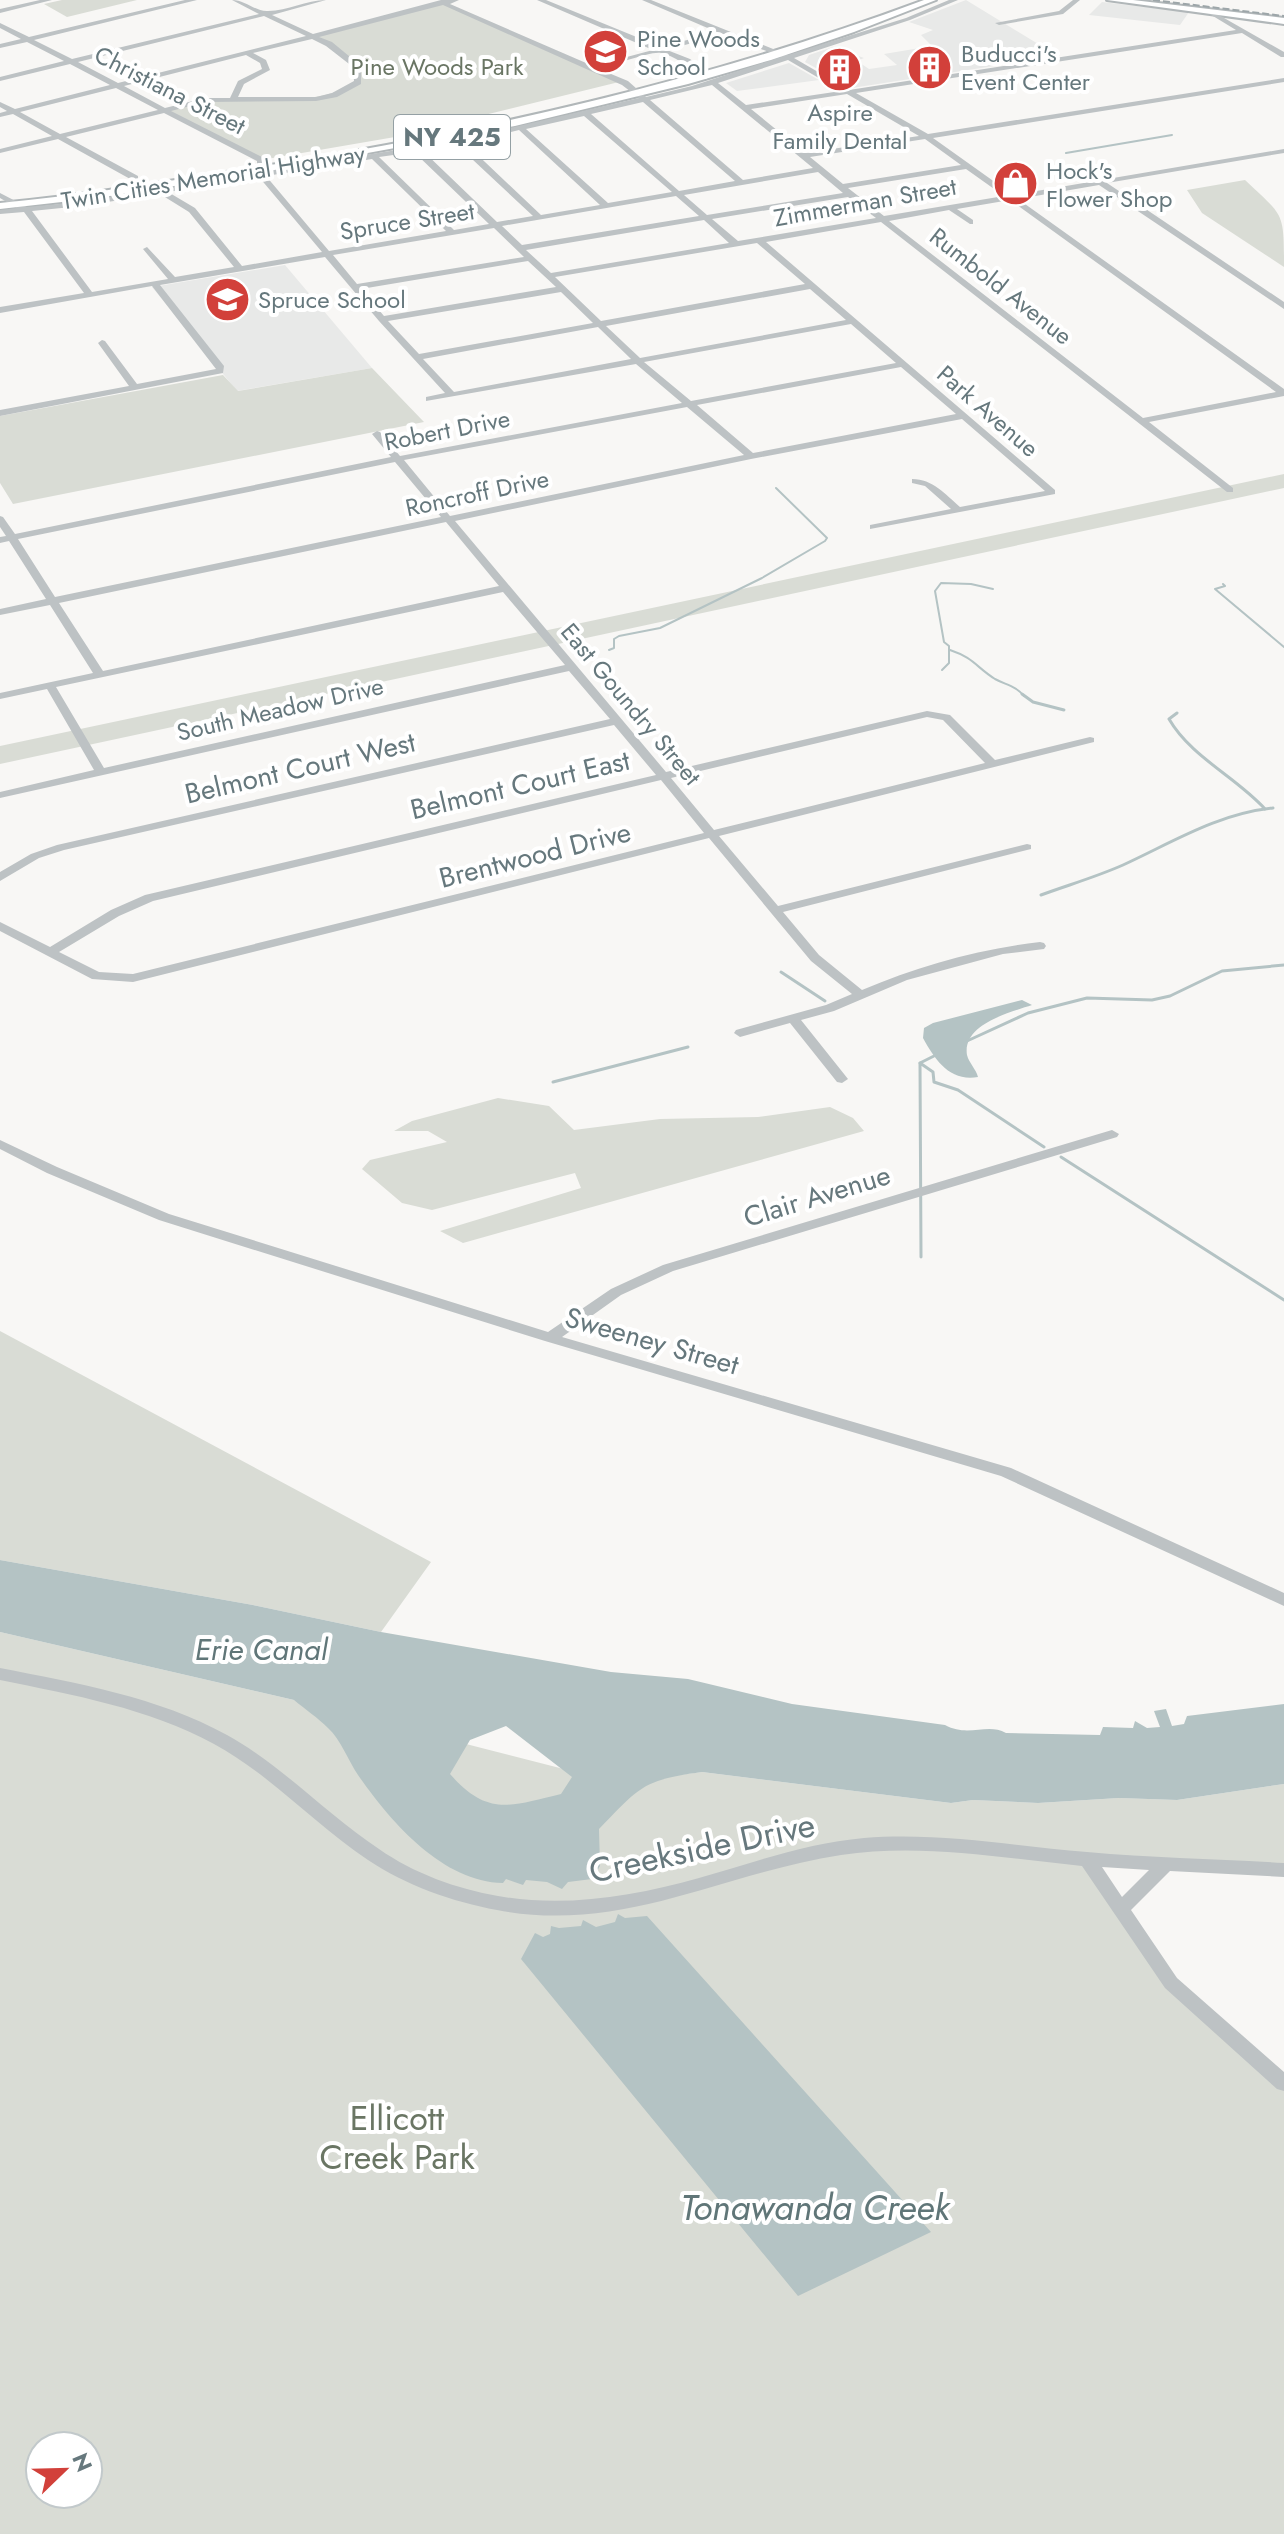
<svg xmlns="http://www.w3.org/2000/svg" width="1284" height="2534" font-family="Jost,sans-serif">
  <style>
    .built { fill: #e8e9e8 }
    .green { fill: #d9dcd5; fill-rule: evenodd }
    .water { fill: #b4c3c4; fill-rule: evenodd }
    .lines { fill: none; stroke-linecap: round; stroke-linejoin: round }
    .stream-far1 { stroke: #b4c3c4; stroke-width: 2 }
    .stream { stroke: #b4c3c4; stroke-width: 3 }
    .major-casing { stroke: #b1b7b9; stroke-width: 4 }
    .minor { fill: #bdc2c4; fill-rule: evenodd }
    .major { fill: #fff; fill-rule: evenodd }
    .rail { stroke: #9da6a9; stroke-width: 2; stroke-dasharray: 7 3; stroke-linecap: butt }
    .labels { text-anchor: middle; dominant-baseline: central; stroke-width: 8; stroke-linejoin: round; paint-order: stroke }
    .far-poi-label { font-size: 24px; fill: #66787d; stroke: #fff; text-anchor: start }
    .far-park-label { font-size: 24px; fill: #6a7664; stroke: #fff }
    .far-street-label { font-size: 24px; fill: #66787d; stroke: #fff }
    .shield { fill: #fff; stroke: #94a0a4; stroke-width: 2 }
    .shield-label { font-size: 26px; font-weight: bold; fill: #66787d }
    .street-label { font-size: 28px; fill: #66787d; stroke: #fff }
    .water-label { font-size: 30px; font-style: italic; fill: #607678; stroke: #fff }
    .near-street-label { font-size: 34px; fill: #66787d; stroke: #fff }
    .near-park-label { font-size: 34px; fill: #6a7664; stroke: #fff }
    .near-water-label { font-size: 36px; font-style: italic; fill: #607678; stroke: #fff }
  </style>
  <rect width="100%" height="100%" fill="#f8f7f5"/>
  <!-- built -->
  <g class="built">
    <polygon points="966,0 1058,56 852,88 805,62 809,55 833,47 864,58 847,65 860,63 869,69 897,65 884,54 932,46 921,35 933,30 909,22"/>
    <polygon points="1102,2 1189,12 1180,25 1089,15"/>
    <polygon points="789,63 819,80 737,91 726,83"/>
    <polygon points="285,265 372,368 237,391 152,287"/>
  </g>
  <!-- green -->
  <g class="green">
    <polygon points="62,0 137,0 67,17 44,4"/>
    <path d="M444,3L619,82L395,137L261,160L166,109C188,104 212,98 235,98C282,97 315,106 358,82L357,66L313,37Z"/>
    <path d="M1245,180C1284,217 1284,211 1284,267L1202,213L1187,190Z"/>
    <polygon points="372,368 424,422 13,504 0,483 0,416 223,375 238,391"/>
    <polygon points="1284,474 1284,488 0,764 0,746"/>
    <polygon points="498,1098 549,1106 574,1130 660,1119 758,1117 830,1107 853,1118 864,1131 463,1243 440,1231 581,1188 575,1173 432,1210 402,1203 362,1169 370,1160 447,1142 428,1131 394,1131 412,1121"/>
    <polygon points="0,1331 431,1562 381,1632 253,1605 0,1560"/>
    <path d="M0,1632L294,1700L638,1788L663,1777L702,1772L951,1803L973,1800L1038,1803L1119,1798L1177,1800L1284,1784V1870L1088,1860L1171,1983L1284,2083V2534H0ZM40,2446H88V2494H40Z"/>
  </g>
  <!-- water -->
  <g class="water">
    <path d="M1022,1000L1032,1005C1011,1012 962,1024 967,1055C969,1063 976,1069 978,1077C950,1082 935,1060 923,1038L924,1028L933,1023Z"/>
    <path d="M0,1560L253,1605L381,1632L611,1672L688,1679L792,1704L945,1725C969,1738 987,1722 1006,1733L1100,1735L1103,1727L1133,1728L1135,1721L1147,1728L1160,1727L1154,1711L1166,1709L1172,1726L1184,1724L1187,1716L1284,1704V1784L1177,1800L1119,1798L1038,1803L973,1800L951,1803L702,1772C642,1780 640,1787 599,1829L600,1866L592,1879L568,1882L562,1889L547,1882L526,1880L523,1885L506,1879L503,1883C442,1882 390,1821 358,1775C348,1760 341,1740 328,1728C318,1718 305,1709 294,1700L0,1632ZM506,1726L572,1777L561,1794C510,1806 488,1817 450,1774L470,1740Z"/>
    <polygon points="618,1914 625,1918 647,1916 931,2232 798,2296 521,1959 535,1933 543,1937 550,1934 551,1926 559,1928 581,1926 583,1920 596,1927 615,1922"/>
  </g>
  <g class="lines">
    <!-- stream-far1 -->
    <g class="stream-far1">
      <polyline points="1066,153 1172,135"/>
      <polyline points="1223,584 1225,586 1215,589 1284,647"/>
      <polyline points="609,650 614,648 614,639 619,636 660,628 762,578 825,541 827,538 776,488"/>
      <path d="M950,650C974,658 976,667 995,679C1006,685 1016,686 1024,696"/>
      <polyline points="942,670 949,663 949,646 944,642 935,591 941,583 971,584 993,589"/>
    </g>
    <!-- stream -->
    <g class="stream">
      <polyline points="1022,694 1033,702 1064,710"/>
      <path d="M1177,713L1169,719C1191,757 1236,777 1265,809"/>
      <path d="M1041,895C1068,885 1096,877 1123,865C1173,842 1217,814 1273,808"/>
      <polyline points="781,972 825,1001"/>
      <polyline points="967,1041 1028,1013 1087,998 1152,1000 1170,996 1222,971 1284,965"/>
      <polyline points="920,1063 934,1056"/>
      <polyline points="553,1082 688,1047"/>
      <polyline points="1061,1157 1284,1300"/>
      <polyline points="921,1257 920,1063 933,1072 934,1082 958,1090 1044,1147"/>
    </g>
    <defs>
      <g id="major">
        <path d="M924,0H936L854,32L771,60L688,84L515,126L258,173L97,198L0,209V203C82,195 164,182 245,169C477,133 704,82 924,0Z"/>
        <polygon points="1107,0 1133,0 1284,18 1284,24"/>
      </g>
    </defs>
    <!-- major casing -->
    <use href="#major" class="major-casing"/>
    <!-- minor -->
    <g class="minor">
      <polygon points="40,0 52,0 0,13 0,9"/>
      <path d="M185,0H197L34,40L72,59L259,14L232,0C245,0 256,12 268,11C288,11 306,0 326,0L272,15L313,34L441,0H459L450,4L593,66L653,50L537,0H546L661,47L717,32L642,0H651L788,55L906,18L949,0H958L910,20L794,58L849,90L1236,30L1208,13L1210,10L1284,52V57H1281L1242,33L856,93L928,134L1284,78V82L933,138L1013,195L1284,149V153L1107,183L1284,302V309L1099,185L1018,199L1284,389V396L1149,422L1233,488V492H1227L881,222L766,242L1055,490V494L870,529V525L951,509L925,486L912,483V479C933,479 945,494 960,507L1045,491L962,419L751,459L455,521L666,772L927,711L950,715L995,760L1090,737L1094,738V742L719,836L778,906L1027,844L1031,845V849L783,912L819,955L862,990C918,966 979,949 1040,942L1044,943L1046,946L1044,949L1003,954L907,980L834,1011L801,1020L848,1079L842,1083L837,1082L790,1023L740,1037L734,1033L736,1030L826,1005L852,994L811,961L709,838L133,982L92,979L0,931V922L50,947L111,910L145,895L656,775L614,725L64,850L39,858L0,881V872L31,854L57,845L610,719L569,671L0,798V792L94,770L47,689L0,699V693L93,673L50,605L0,615V609L46,599L9,541L0,543V537L6,536L0,527V516L3,517L15,534L391,457L372,434L377,431L380,432L400,456L682,403L636,364L426,401V397L445,393L379,321L325,257L160,285L224,366L223,373L0,416V410L129,386L98,343L102,340L105,341L137,384L216,369L152,286L0,313V307L84,293L24,212L0,214V210L17,208L0,198V193L27,207L81,202L257,173V161L164,113L66,137L138,176V180H132L58,139L0,153V149L52,136L13,114L0,117V113L7,111L0,107V102L15,109L110,85L70,64L0,81V77L64,61L27,42L0,48V44L21,39L0,28V23L29,37ZM443,5L622,85L639,98L459,140L265,171L264,158L171,111L205,102L316,101L337,97L361,84V66L332,42L319,37ZM264,16L306,36L118,83L78,62ZM724,34L781,57L692,86L646,97L628,81L599,69C612,66 650,51 661,53C675,55 687,69 701,71V67L690,59L667,50ZM312,39L326,46L353,67L354,81L332,93L316,97H238L244,84L270,70L266,60L253,53ZM246,55L260,63L262,69L238,81L230,98H205L165,108L124,86ZM788,60L841,91L746,105L718,83ZM712,85L813,168L743,180L650,100ZM116,88L158,110L60,134L20,112ZM847,94L919,136L805,153L751,109ZM643,102L735,181L679,191L591,114ZM584,116L672,192L608,203L526,129ZM519,130L600,205L541,215L465,143ZM925,139L961,165L843,184L810,157ZM457,145L533,216L497,222L422,150ZM415,152V153L489,224L454,230L379,157ZM372,159L446,231L329,251L266,176ZM966,169L1004,196L884,216L848,188ZM818,172L843,193L707,215L684,195ZM259,177L322,252L242,266L195,208L168,192ZM160,194L189,212L234,267L175,277L147,247L143,249L168,279L92,292L32,211L81,206ZM676,196L699,216L522,245L502,226ZM848,197L876,218L738,241L712,219ZM1010,200L1276,392L1143,418L889,221L949,210L970,224H973V220L957,209ZM704,220L729,243L551,273L526,250ZM494,228L524,257L357,284L333,255ZM757,243L805,284L601,321L555,277ZM528,261L556,287L384,316L361,289ZM810,289L846,320L640,358L606,326ZM561,292L593,323L419,354L388,321ZM851,324L896,363L691,401L644,362ZM598,327L631,359L454,392L423,359ZM901,367L956,414L753,453L697,405ZM687,407L744,455L450,516L404,460ZM395,462L441,517L55,597L18,539ZM446,522L499,586L103,671L59,603ZM503,592L565,665L104,768L56,687ZM927,717L943,720L985,763L714,830L671,778ZM661,780L704,833L133,974L99,972L59,952L119,916L153,901Z"/>
      <polygon points="1073,0 1080,0 1063,14 999,25 995,23 1059,11"/>
      <polygon points="1112,1130 1119,1134 1117,1137 673,1271 621,1295 562,1337 1011,1468 1284,1593 1284,1606 1001,1476 545,1341 159,1220 47,1173 0,1149 0,1140 57,1167 169,1214 548,1332 611,1289 663,1265"/>
      <path d="M0,1668C77,1683 158,1697 227,1735C283,1766 326,1814 379,1849C413,1873 457,1889 498,1896C565,1908 635,1896 699,1878C754,1862 808,1843 864,1838C939,1832 1013,1846 1087,1852C1153,1858 1219,1859 1284,1863V1877L1170,1871L1131,1910L1177,1978L1284,2072V2091L1277,2089L1165,1988L1082,1866C1002,1858 921,1843 841,1855C722,1873 623,1934 497,1910C453,1902 405,1885 368,1860C314,1824 271,1775 214,1744C148,1708 73,1695 0,1680ZM1102,1867L1149,1870L1122,1897Z"/>
    </g>
    <!-- major -->
    <use href="#major" class="major"/>
    <!-- rail -->
    <polyline class="rail" points="1153,0 1284,16"/>
  </g>
  <!-- icons -->
  <defs>
    <symbol id="school-disc" viewBox="-11 -11 22 22"><circle r="9.5" fill="#d2403a" stroke="#fff"/><path d="M0-5L7-2L0 1L-7-2ZM-4 1L0 2.5L4 1V4Q0 6-4 4Z" fill="#fff"/></symbol>
    <symbol id="building-disc" viewBox="-11 -11 22 22"><circle r="9.5" fill="#d2403a" stroke="#fff"/><path d="M-4-6H4V6H1V3H-1V6H-4ZM-2.5-4.3h1.7v1.8h-1.7ZM.8-4.3h1.7v1.8H.8ZM-2.5-1h1.7V.8h-1.7ZM.8-1h1.7V.8H.8Z" fill="#fff"/></symbol>
    <symbol id="shop-disc" viewBox="-11 -11 22 22"><circle r="9.5" fill="#d2403a" stroke="#fff"/><path d="M-5-2.5h2.3a2.7 3.5 0 0 1 5.4 0H5L5.5 6h-11ZM-1.5-2.5h3a1.5 2.3 0 0 0-3 0Z" fill="#fff"/></symbol>
  </defs>
  <g fill-rule="evenodd">
    <use href="#school-disc" x="580" y="26" width="51" height="51"/>
    <use href="#building-disc" x="904" y="42" width="51" height="51"/>
    <use href="#building-disc" x="814" y="44" width="51" height="51"/>
    <use href="#shop-disc" x="990" y="158" width="51" height="51"/>
    <use href="#school-disc" x="202" y="274" width="51" height="51"/>
  </g>
  <g class="labels">
    <!-- far-poi labels -->
    <g class="far-poi-label">
      <text x="637" y="38">Pine Woods<tspan x="637" dy="28">School</tspan></text>
      <text x="961" y="53">Buducci's<tspan x="961" dy="28">Event Center</tspan></text>
      <text x="840" y="112" text-anchor="middle">Aspire<tspan x="840" dy="28">Family Dental</tspan></text>
      <text x="1046" y="170">Hock's<tspan x="1046" dy="28">Flower Shop</tspan></text>
      <text x="258" y="299">Spruce School</text>
    </g>
    <!-- far-park labels -->
    <g class="far-park-label">
      <text x="437" y="66">Pine Woods Park</text>
    </g>
    <!-- far-street labels -->
    <g class="far-street-label">
      <text transform="translate(170 90) rotate(27)">Christiana Street</text>
      <text transform="translate(213 177) rotate(-9)">Twin Cities Memorial Highway</text>
      <text transform="translate(865 202) rotate(-10)">Zimmerman Street</text>
      <text transform="translate(407 221) rotate(-9)">Spruce Street</text>
      <text transform="translate(1001 286) rotate(38)">Rumbold Avenue</text>
      <text transform="translate(988 411) rotate(41)">Park Avenue</text>
      <text transform="translate(447 430) rotate(-11)">Robert Drive</text>
      <text transform="translate(477 493) rotate(-12)">Roncroff Drive</text>
      <text transform="translate(631 704) rotate(50)">East Goundry Street</text>
      <text transform="translate(280 709) rotate(-13)">South Meadow Drive</text>
    </g>
    <!-- shield labels -->
    <rect class="shield" x="394" y="115" width="116" height="44" rx="6"/>
    <g class="shield-label">
      <text x="452" y="137">NY 425</text>
    </g>
    <!-- street labels -->
    <g class="street-label">
      <text transform="translate(300 768) rotate(-13)">Belmont Court West</text>
      <text transform="translate(520 785) rotate(-13)">Belmont Court East</text>
      <text transform="translate(535 855) rotate(-14)">Brentwood Drive</text>
      <text transform="translate(817 1196) rotate(-17)">Clair Avenue</text>
      <text transform="translate(652 1341) rotate(16)">Sweeney Street</text>
    </g>
    <!-- water labels -->
    <g class="water-label">
      <text x="261" y="1649">Erie Canal</text>
    </g>
    <!-- near-street labels -->
    <g class="near-street-label">
      <text transform="translate(702 1848) rotate(-12)">Creekside Drive</text>
    </g>
    <!-- near-park labels -->
    <g class="near-park-label">
      <text x="397" y="2118">Ellicott<tspan x="397" dy="39">Creek Park</tspan></text>
    </g>
    <!-- near-water labels -->
    <g class="near-water-label">
      <text x="815" y="2207">Tonawanda Creek</text>
    </g>
  </g>
  <!-- north arrow -->
  <g transform="translate(64 2470) rotate(67)"><circle r="38" fill="#ffffff" stroke="#c2c9cb" stroke-width="2"/>
  <path d="M0-6L14 30L0 20L-14 30Z" fill="#d2403a"/>
  <text y="-12" font-size="22" font-weight="bold" text-anchor="middle" fill="#66787d">N</text>
  </g>
</svg>
